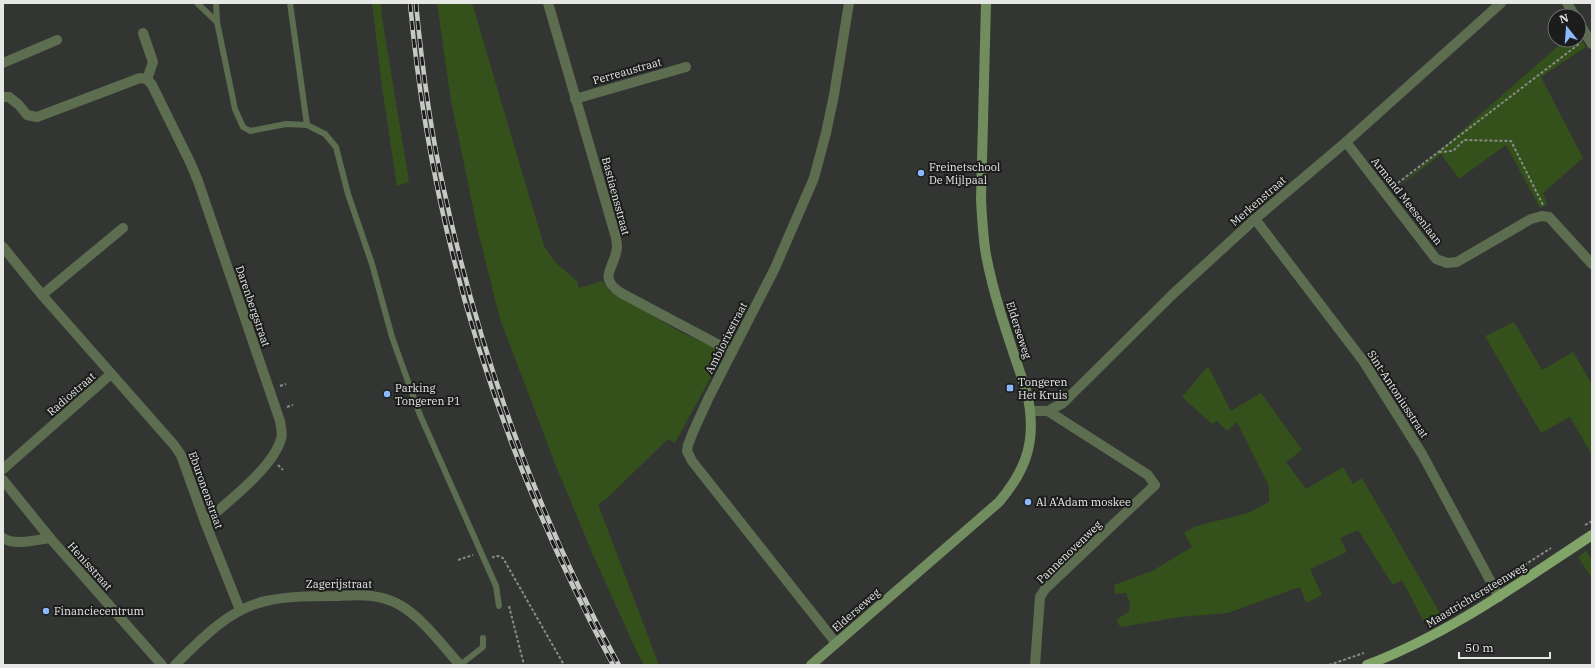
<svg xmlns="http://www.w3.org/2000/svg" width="1595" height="668" font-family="'IBM Plex Serif',serif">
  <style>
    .green { fill: #34511c }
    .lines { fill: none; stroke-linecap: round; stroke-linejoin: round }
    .path { stroke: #898b88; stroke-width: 2; stroke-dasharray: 3 2; stroke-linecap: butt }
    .lane { stroke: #5c6d50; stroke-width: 6 }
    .street { stroke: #5c6d50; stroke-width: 10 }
    .secondary { stroke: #718c5f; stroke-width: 10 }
    .primary { stroke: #81a469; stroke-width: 10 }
    .rail-casing { stroke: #c6c8c5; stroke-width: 4.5 }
    .rail { stroke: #1b1c1b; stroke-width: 3; stroke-dasharray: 9; stroke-linecap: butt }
    .poi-dot { fill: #8bb9fc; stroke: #1b1c1b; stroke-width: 1.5 }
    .labels { text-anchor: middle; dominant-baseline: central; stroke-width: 4; stroke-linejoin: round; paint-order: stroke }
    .street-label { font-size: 11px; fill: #e6e8e6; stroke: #1b1c1b }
    .poi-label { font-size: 11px; fill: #e6e8e6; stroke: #1b1c1b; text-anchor: start }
  </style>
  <rect width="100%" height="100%" fill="#333532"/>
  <!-- green -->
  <g class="green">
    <polygon points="372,3 381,3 382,17 409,182 397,186 382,87"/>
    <polygon points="437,3 472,3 544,246 555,262 577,281 579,288 602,281 609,291 625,299 682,333 714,347 720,355 719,362 675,443 668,439 605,500 598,504 659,665 644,665 637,652 593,555 556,466 500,319 477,227 451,101"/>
    <polygon points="1579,35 1586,47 1541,77 1583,158 1543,193 1547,204 1540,208 1506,145 1459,179 1441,154 1392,192 1565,40 1579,40"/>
    <polygon points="1514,322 1542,370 1573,352 1592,384 1592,455 1570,417 1541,433 1485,336"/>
    <polygon points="1208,366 1231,411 1261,393 1302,450 1286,462 1306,489 1343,467 1353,484 1362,478 1441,615 1425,624 1402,580 1393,585 1358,530 1340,538 1347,552 1310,569 1322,595 1306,603 1300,587 1228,613 1180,617 1121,627 1118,624 1117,619 1129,612 1130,604 1126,593 1115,594 1114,585 1152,571 1192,547 1184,533 1196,526 1248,513 1269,502 1269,486 1237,422 1227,431 1217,421 1212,424 1182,397"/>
    <polygon points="1586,551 1592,560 1592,578 1578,557"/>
  </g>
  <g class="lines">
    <!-- path -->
    <g class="path">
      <polyline points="1439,152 1453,151 1464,140 1511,141 1543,205"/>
      <polyline points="1394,186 1579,44"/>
      <polyline points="280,386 286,384"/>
      <polyline points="287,407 293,405"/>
      <polyline points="278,465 283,470"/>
      <polyline points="1585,525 1592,521"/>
      <polyline points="494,558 493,557 498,556 503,558 564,665"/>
      <polyline points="458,560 473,555"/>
      <polyline points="1520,568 1551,548"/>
      <polyline points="509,606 524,665"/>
      <polyline points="1329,665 1364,653"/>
    </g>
    <!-- lane -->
    <g class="lane">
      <polyline points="197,3 217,22"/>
      <polyline points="216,3 217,22 235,109 243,127 250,131 286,124 307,125 325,134 336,147 348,194 372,264 392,337 420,415 496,586 499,606"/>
      <polyline points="290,3 307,125"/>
      <polyline points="460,665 483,647 483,638"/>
    </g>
    <!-- street -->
    <g class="street">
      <path d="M548,3L615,234C616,238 617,243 617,247C616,267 596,277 621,293L732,352"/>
      <polyline points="1567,3 1575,16"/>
      <polyline points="1579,23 1592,44"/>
      <polyline points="143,33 153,62 147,79"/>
      <polyline points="3,63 57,40"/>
      <path d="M3,97H9L19,105L27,115L37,117L140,78L147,79L152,85L190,162L198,181L280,421C281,427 283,434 281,439C273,468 227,502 205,522"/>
      <polyline points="575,99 686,67"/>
      <polyline points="1346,142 1436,259 1447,263 1457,262 1531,219 1542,216 1549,217 1592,264"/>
      <polyline points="1255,219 1364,362 1422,454 1499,597"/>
      <polyline points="3,247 42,295 174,445 181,455 205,522 240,610"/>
      <polyline points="42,295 123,228"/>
      <polyline points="1031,411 1048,411 1063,403 1173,294 1255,219 1346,142 1501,3"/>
      <polyline points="3,469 111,374"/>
      <polyline points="3,480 50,538 162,665"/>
      <path d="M3,538C15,546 36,540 50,538"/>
      <polyline points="836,643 692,461 687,451 688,445 693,432 709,397 775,268 814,178 826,133 834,95 849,3"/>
      <path d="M175,665C201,639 229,609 266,601C288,596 312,596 335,596C358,595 377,593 398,604C421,616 442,645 460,665"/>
      <polyline points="1035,665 1040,597 1045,589 1155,485 1148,475 1048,411"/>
    </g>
    <!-- secondary -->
    <path class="secondary" d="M811,665L999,502C1028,468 1037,438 1027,393C1012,348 995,302 986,255C983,237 982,218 981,200L986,3"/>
    <!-- primary -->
    <path class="primary" d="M1367,665C1449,634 1519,583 1592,535"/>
    <defs>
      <g id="rail">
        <path d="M410,3C431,236 502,459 613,665"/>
        <path d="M416,3C422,66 430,129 444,190C480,355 538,517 619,665"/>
      </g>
    </defs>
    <!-- rail casing -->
    <use href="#rail" class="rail-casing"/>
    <!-- rail -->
    <use href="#rail" class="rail"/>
  </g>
  <!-- markers -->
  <g class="poi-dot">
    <circle cx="921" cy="173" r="4"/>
    <rect x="1006" y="384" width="8" height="8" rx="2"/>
    <circle cx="387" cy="394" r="4"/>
    <circle cx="1028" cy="502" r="4"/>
    <circle cx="46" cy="611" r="4"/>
  </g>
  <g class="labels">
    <!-- street labels -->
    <g class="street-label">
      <text transform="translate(627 71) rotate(-16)">Perreaustraat</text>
      <text transform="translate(616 196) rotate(75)">Bastiaensstraat</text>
      <text transform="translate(1258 201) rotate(-41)">Merkenstraat</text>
      <text transform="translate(1407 201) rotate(52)">Armand Meesenlaan</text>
      <text transform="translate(253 306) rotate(71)">Darenbergstraat</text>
      <text transform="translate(1019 330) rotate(72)">Elderseweg</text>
      <text transform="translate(726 338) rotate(-63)">Ambiorixstraat</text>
      <text transform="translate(71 394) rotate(-41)">Radiostraat</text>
      <text transform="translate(1398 394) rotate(57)">Sint-Antoniusstraat</text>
      <text transform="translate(206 490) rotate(70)">Eburonenstraat</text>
      <text transform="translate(1069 552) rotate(-44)">Pannenovenweg</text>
      <text transform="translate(90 566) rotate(48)">Henisstraat</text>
      <text x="339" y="584">Zagerijstraat</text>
      <text transform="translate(1476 595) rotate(-31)">Maastrichtersteenweg</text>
      <text transform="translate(856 610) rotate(-41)">Elderseweg</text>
    </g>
    <!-- poi labels -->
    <g class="poi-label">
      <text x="929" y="167">Freinetschool<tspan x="929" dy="13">De Mijlpaal</tspan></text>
      <text x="1018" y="382">Tongeren<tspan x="1018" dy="13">Het Kruis</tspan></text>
      <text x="395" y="388">Parking<tspan x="395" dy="13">Tongeren P1</tspan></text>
      <text x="1036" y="502">Al A’Adam moskee</text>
      <text x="54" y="611">Financiecentrum</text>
    </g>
  </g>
  <!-- border -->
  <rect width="1595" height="668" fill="none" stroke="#e6e8e6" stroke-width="8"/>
  <!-- north arrow -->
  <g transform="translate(1567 28) rotate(343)"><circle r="19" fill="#1b1c1b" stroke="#6c6e6c"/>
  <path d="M0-3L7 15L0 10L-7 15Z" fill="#8bb9fc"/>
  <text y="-6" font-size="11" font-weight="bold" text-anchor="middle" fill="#e6e8e6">N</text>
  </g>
  <!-- scale -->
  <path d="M1459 652v6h91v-6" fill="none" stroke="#e6e8e6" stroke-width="2"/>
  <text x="1465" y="652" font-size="12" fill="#e6e8e6" stroke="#1b1c1b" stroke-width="3" paint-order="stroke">50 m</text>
</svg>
